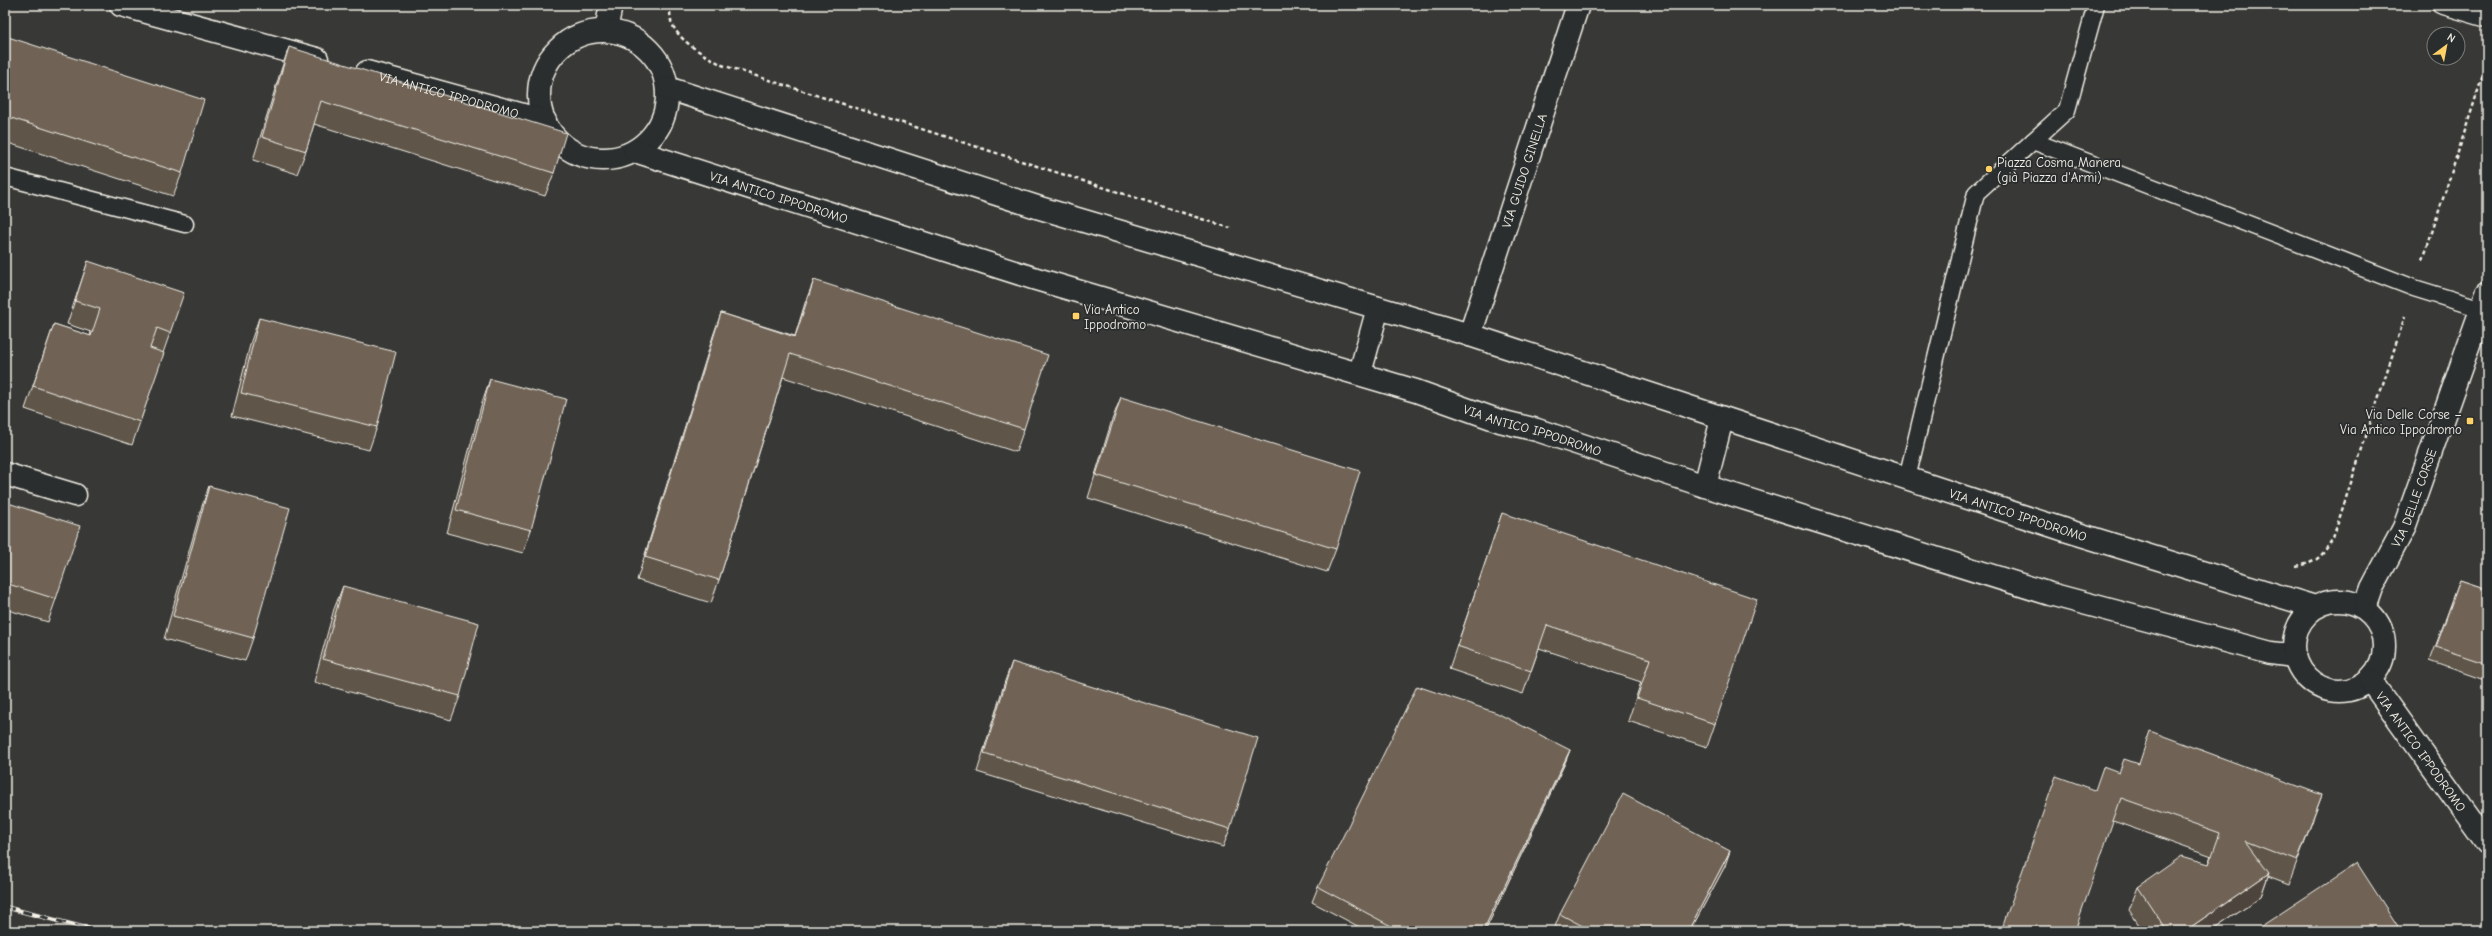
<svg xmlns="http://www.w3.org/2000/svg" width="2492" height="936" font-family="'Comic Neue',sans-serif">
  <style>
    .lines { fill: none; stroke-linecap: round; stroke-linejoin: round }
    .service-casing { stroke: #f4f1e8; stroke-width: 19 }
    .minor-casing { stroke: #f4f1e8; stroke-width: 25 }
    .path { stroke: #f4f1e8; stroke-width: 2.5; stroke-dasharray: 4 3; stroke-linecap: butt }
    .service { stroke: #2a2d2e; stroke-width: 16 }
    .minor { stroke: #2a2d2e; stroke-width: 22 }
    .rail-casing { stroke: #f4f1e8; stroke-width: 4.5 }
    .rail { stroke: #2a2d2e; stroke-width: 3; stroke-dasharray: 9; stroke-linecap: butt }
    .wall { fill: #5f554a; stroke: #f4f1e8 }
    .shaded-wall { fill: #4e453c; stroke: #f4f1e8 }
    .building { fill: #6f6356; stroke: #f4f1e8 }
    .poi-dot { fill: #ffd166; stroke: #2a2d2e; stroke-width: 1.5 }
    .labels { text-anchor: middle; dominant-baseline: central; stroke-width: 3.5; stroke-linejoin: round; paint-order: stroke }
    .street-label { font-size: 13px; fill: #f4f1e8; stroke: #2a2d2e }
    .poi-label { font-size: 13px; fill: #f4f1e8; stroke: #2a2d2e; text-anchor: start }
  </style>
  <rect width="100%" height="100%" fill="#383836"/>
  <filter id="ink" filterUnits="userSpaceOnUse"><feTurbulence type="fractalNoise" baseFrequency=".025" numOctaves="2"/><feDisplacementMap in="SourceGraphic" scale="8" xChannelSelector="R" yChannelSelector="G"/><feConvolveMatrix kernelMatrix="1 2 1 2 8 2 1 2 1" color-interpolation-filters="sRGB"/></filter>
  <g filter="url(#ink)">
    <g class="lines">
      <defs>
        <g id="service">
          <polyline points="2440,5 2487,19"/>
          <polyline points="2033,141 2414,288 2482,309"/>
          <polyline points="5,177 185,224"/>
          <polyline points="1907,478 1976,193 2067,110 2096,5"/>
        </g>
        <g id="minor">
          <polyline points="121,5 317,59"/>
          <polyline points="606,30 611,5"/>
          <circle cx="603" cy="95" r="64"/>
          <path id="s1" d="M367,72L545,121"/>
          <path id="s2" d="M667,88L1040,208L1470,335L2065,530L2315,607"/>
          <path id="s3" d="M635,151L1033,278L1416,391L1500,421L1537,430L1705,486L2050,594L2271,653L2294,656"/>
          <path id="s4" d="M1470,335L1578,5"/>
          <polyline points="1360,373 1378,308"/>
          <polyline points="5,474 75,495"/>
          <polyline points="1705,486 1722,419"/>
          <circle cx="2339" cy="646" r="45"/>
          <path id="s5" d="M2365,608L2372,588L2404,528L2487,293"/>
          <path id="s6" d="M2370,680L2487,843"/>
        </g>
      </defs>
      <!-- service casing -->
      <use href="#service" class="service-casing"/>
      <!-- minor casing -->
      <use href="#minor" class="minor-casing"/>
      <!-- path -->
      <g class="path">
        <path d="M670,5C670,10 670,16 671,21C678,42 705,55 722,65L1230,228"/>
        <polyline points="2423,260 2487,63"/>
        <path d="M2296,566C2318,563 2322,556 2333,538L2405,316"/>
      </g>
      <!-- service -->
      <use href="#service" class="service"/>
      <!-- minor -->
      <use href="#minor" class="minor"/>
      <defs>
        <g id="rail">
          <polyline points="5,907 97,931"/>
          <polyline points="5,930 9,931"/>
        </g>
      </defs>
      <!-- rail casing -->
      <use href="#rail" class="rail-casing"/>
      <!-- rail -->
      <use href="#rail" class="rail"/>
    </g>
    <!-- wall -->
    <g class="wall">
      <polygon points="5,36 182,173 173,196 5,142"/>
      <polygon points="289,47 554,173 545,196 314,124 306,151 297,174 253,160 281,70"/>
      <polygon points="88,261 170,333 163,353 140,422 132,445 25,409 54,324 90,336 91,332 67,324"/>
      <polygon points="814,280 1024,429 1016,452 783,377 719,580 711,603 637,580 713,336 721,313 795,336 805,303"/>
      <polygon points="259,318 377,427 369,450 232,416 251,341"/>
      <polygon points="490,379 531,530 523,553 447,533 482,402"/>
      <polygon points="1121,397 1336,549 1327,572 1088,498 1112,420"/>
      <polygon points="209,486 253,638 245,661 164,639 201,509"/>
      <polygon points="5,502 56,599 48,622 5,609"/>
      <polygon points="1502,513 1715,724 1707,747 1628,721 1641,682 1539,648 1523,694 1449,669"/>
      <polygon points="2460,580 2487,589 2487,681 2430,661"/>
      <polygon points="343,586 460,696 451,720 314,682 334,609"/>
      <polygon points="1012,662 1230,829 1223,847 977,772 1005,681"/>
      <polygon points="1570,750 1564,765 1485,931 1367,931 1312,902 1318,887"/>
      <polygon points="2119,773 2322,795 2289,884 2268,876 2261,896 2210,931 2143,931 2129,910 2138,887 2209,864 2212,856 2113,821 2095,790"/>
      <polygon points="1725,866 1690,931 1559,931 1554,929 1560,914"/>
    </g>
    <!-- shaded-wall -->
    <g class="shaded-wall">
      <polygon points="1570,750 1564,765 1485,931 1483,931"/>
      <polygon points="1730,851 1725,866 1690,931 1688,931"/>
      <polygon points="2269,873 2261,896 2210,931 2185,931"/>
    </g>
    <!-- building -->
    <g class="building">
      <polygon points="5,36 204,100 182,173 5,116"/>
      <polygon points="289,47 566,133 554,173 321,101 306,151 262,137"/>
      <polygon points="88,261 184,293 170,333 157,328 150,348 164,353 140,422 33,386 54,324 91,336 100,309 75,301"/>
      <polygon points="814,280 1048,355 1024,429 790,354 719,580 645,557 721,313 795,337"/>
      <polygon points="259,318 396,352 377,427 241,393"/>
      <polygon points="490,379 566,399 531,530 456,510"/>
      <polygon points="1121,397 1360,471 1336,549 1096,475"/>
      <polygon points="209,486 290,508 253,638 173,616"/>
      <polygon points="5,502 80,526 56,599 5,583"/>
      <polygon points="1502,513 1757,599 1715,724 1637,698 1650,659 1547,625 1531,671 1457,646"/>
      <polygon points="2460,580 2487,589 2487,664 2436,647"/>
      <polygon points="343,586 479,623 460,696 323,659"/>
      <polygon points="1012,662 1258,738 1230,829 984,753"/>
      <polygon points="1417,686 1497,713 1570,750 1483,931 1389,931 1391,926 1318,887"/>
      <polygon points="2150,731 2322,795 2297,861 2245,841 2269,873 2185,931 2167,931 2138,887 2182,856 2209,864 2220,833 2121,798 2075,931 2001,931 2056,776 2095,790 2103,767 2119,773 2124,759 2139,764"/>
      <polygon points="1623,794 1730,851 1688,931 1592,931 1560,914"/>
      <polygon points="2357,863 2401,931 2254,931"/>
    </g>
  </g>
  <!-- markers -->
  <g class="poi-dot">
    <circle cx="1989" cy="169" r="4"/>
    <rect x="1072" y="312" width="8" height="8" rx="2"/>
    <rect x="2466" y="417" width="8" height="8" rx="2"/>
  </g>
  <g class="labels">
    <!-- street labels -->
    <g class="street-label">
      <text stroke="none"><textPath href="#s1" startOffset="85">VIA ANTICO IPPODROMO</textPath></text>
      <text stroke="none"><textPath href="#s4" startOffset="173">VIA GUIDO GINELLA</textPath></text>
      <text stroke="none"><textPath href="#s3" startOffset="151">VIA ANTICO IPPODROMO</textPath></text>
      <text stroke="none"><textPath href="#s3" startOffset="940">VIA ANTICO IPPODROMO</textPath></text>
      <text stroke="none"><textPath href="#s5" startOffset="121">VIA DELLE CORSE</textPath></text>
      <text stroke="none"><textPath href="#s2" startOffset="1417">VIA ANTICO IPPODROMO</textPath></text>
      <text stroke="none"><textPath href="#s6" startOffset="88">VIA ANTICO IPPODROMO</textPath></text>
    </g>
    <!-- poi labels -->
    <g class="poi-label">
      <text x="1997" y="162">Piazza Cosma Manera<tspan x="1997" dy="15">(già Piazza d'Armi)</tspan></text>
      <text x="1084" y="309">Via Antico<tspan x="1084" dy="15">Ippodromo</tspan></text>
      <text x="2462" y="414" text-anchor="end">Via Delle Corse –<tspan x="2462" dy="15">Via Antico Ippodromo</tspan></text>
    </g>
  </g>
  <!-- margin -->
  <rect width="2492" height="936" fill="none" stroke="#2a2d2e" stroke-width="20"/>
  <rect x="10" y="10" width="2472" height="916" fill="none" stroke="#f4f1e8" stroke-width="1.5" filter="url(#ink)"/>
  <!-- north arrow -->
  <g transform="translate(2446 46) rotate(32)"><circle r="19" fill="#2a2d2e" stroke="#7b7b78"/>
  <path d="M0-3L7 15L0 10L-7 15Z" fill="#ffd166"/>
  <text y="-6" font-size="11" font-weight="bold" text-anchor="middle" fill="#f4f1e8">N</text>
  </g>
</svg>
